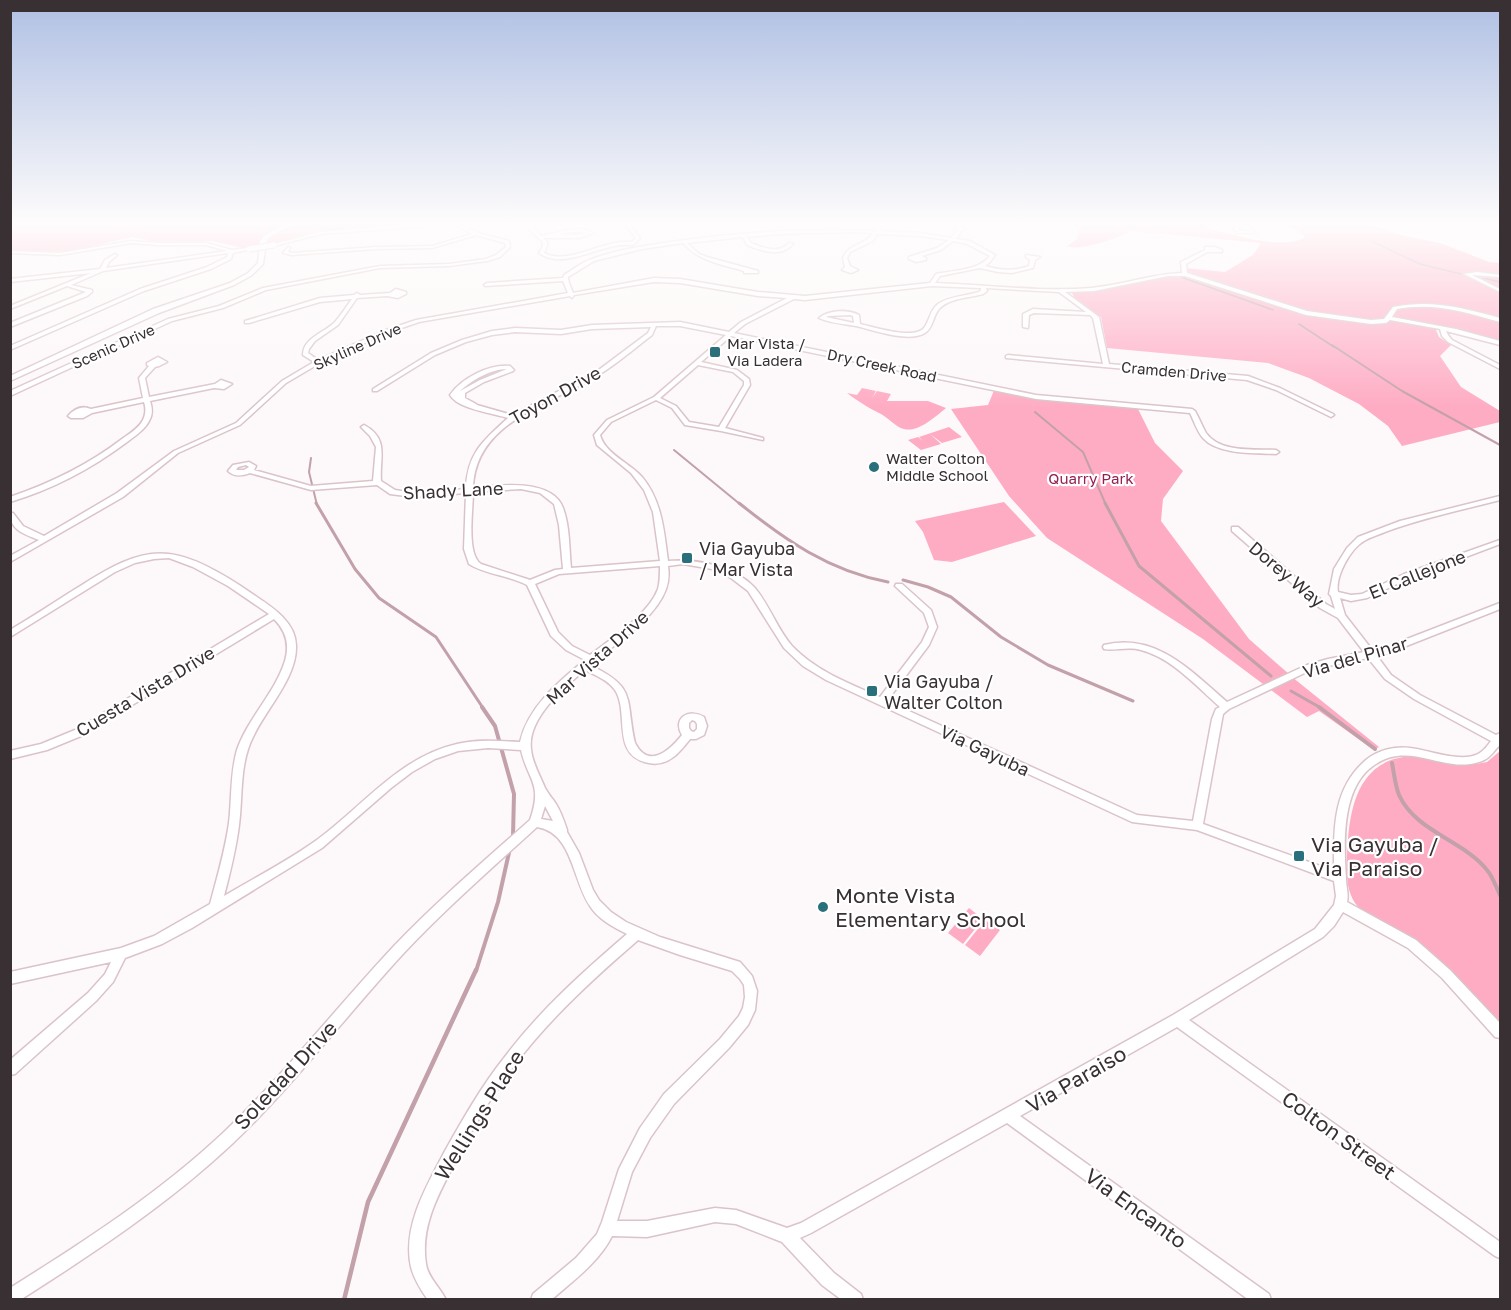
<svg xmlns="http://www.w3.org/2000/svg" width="1511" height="1310" font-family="'Golos Text',sans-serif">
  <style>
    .green { fill: #feacc4 }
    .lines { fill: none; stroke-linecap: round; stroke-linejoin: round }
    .stream-far4 { stroke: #c2a1aa; stroke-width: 1.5 }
    .stream-far3 { stroke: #c2a1aa; stroke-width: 2 }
    .stream-far2 { stroke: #c2a1aa; stroke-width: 3 }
    .stream-far1 { stroke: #c2a1aa; stroke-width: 4 }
    .stream { stroke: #c2a1aa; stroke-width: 4.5 }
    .minor-casing { stroke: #dac4c9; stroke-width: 3 }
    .major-casing { stroke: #dac4c9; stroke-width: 3 }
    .minor { fill: #fff; fill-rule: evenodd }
    .major { fill: #fff; fill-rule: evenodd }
    .minor-bridge-casing { stroke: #dac4c9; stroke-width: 7; stroke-linecap: butt }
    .minor-bridge { stroke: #fff; stroke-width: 5 }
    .poi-dot { fill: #29707c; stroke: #fff; stroke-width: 2 }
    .labels { text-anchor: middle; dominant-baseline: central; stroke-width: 4.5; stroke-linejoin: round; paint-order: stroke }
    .far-poi-label { font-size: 15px; fill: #383032; stroke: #fff; text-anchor: start }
    .far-street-label { font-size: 15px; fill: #383032; stroke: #fff }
    .far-park-label { font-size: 15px; fill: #951f51; stroke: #fff }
    .street-label { font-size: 18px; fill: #383032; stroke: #fff }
    .poi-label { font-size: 18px; fill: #383032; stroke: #fff; text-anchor: start }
    .near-poi-label { font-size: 21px; fill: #383032; stroke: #fff; text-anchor: start }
    .near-street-label { font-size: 21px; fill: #383032; stroke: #fff }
  </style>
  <rect width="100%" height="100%" fill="#fdf8f9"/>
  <!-- green -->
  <g class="green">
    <polygon points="11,224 438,224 327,232 281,244 243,248 212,241 156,242 132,237 71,251 11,251"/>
    <path d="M1058,224H1205L1207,228C1230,234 1285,251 1305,237L1297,230L1280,224H1366L1405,236L1440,243L1489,262L1500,263V342L1434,325L1439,337L1451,345L1440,356L1461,387L1500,411V422L1402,446L1388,426L1359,404L1309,378L1268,363L1107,348L1101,317L1074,297L1072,293L1108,289L1154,278L1182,275L1185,268L1225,272L1253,255L1261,243L1131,231C1119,238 1078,252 1067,246L1077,239L1079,226Z"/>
    <path d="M862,388L876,391L872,398L877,391L891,394L887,401H928L946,408C936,416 918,433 904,429C895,427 888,417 879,413C867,407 858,401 847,393L857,395Z"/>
    <polygon points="995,388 1036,397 1136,405 1155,443 1183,471 1163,499 1161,521 1249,639 1297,681 1379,747 1374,750 1319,711 1307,717 1203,639 1047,538 1009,496 951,409 988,405"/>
    <polygon points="949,427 962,437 942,443 930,434 941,444 921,450 908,440 918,437 923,441 919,437"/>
    <polygon points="1004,502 1036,536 952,562 934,560 923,532 915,521"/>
    <path d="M1500,751V1025C1470,997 1445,958 1410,936C1393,925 1367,919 1355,903C1346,889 1347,875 1347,859C1348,823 1352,772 1394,759C1420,751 1450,764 1476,764L1487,762Z"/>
    <polygon points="969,908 983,919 963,944 948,933"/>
    <polygon points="985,920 1000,930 980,956 965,945"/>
  </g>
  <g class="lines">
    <!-- stream-far4 -->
    <g class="stream-far4">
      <polyline points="1373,242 1420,264 1461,274"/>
      <polyline points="1475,276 1500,282"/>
      <polyline points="1181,277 1273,310"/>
      <polyline points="1299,324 1334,347"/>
    </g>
    <!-- stream-far3 -->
    <g class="stream-far3">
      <polyline points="1332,345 1402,391 1500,445"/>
      <polyline points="1035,412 1083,452 1106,505"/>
      <polyline points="674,450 741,505"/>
      <polyline points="311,458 309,472 317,505"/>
    </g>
    <!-- stream-far2 -->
    <g class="stream-far2">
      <polyline points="316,503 355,569 379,598 436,637 483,708"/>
      <path d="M739,503C785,540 829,571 888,582"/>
      <polyline points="1105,503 1139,566 1271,676"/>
      <polyline points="903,580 928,587 951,597 1001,637 1048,665 1133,701"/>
      <polyline points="1291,691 1321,708"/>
    </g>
    <!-- stream-far1 -->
    <g class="stream-far1">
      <polyline points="482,707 495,726 514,794 513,836"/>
      <polyline points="1319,707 1375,749"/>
      <path d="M1392,763C1394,773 1395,785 1399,795C1416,832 1463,840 1487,870C1493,877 1496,887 1500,895"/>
      <polyline points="476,971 498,902 510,848"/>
    </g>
    <!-- stream -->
    <polyline class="stream" points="344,1300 368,1202 476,970"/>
    <defs>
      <g id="minor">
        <polygon points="421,224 441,224 439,225 320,234 274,246 272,245 320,232"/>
        <polygon points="455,224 460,224 478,233 509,241 510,247 500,257 487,261 449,266 380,268 266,290 223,308 172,321 10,396 10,391 168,319 219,306 263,288 380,266 449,264 486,259 496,255 506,247 505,243 476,235 432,248 376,249 292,255 283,253 288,247 290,248 288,252 292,253 376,247 432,246 472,234"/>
        <path d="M529,224H535L531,226L541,236C558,233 577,224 593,233L579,238H543L547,242V246L544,253C570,266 602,239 632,242L636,238L625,224H629L640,238L633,245C601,241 566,272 539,253L543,246V242L526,227V225ZM574,232L587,233L574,235L560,234Z"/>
        <path d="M879,224H883L879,231L920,233L951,238L958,228L954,227V225H970V227L962,230L956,239L970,241L995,255L990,262L985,266C999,270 1014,272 1029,266L1030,260L1026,257V255L1040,257L1035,260L1033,268L1012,273L998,272L980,268L940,276L935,283C987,285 1040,292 1091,288C1122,285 1152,274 1182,273L1181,262L1205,250V247H1215L1222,250V252H1207L1186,264L1187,273L1307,311L1371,320L1384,319L1393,307C1431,299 1464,308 1500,318V322C1465,312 1433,302 1397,309L1392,317L1456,329L1500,341V345L1446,331L1448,335L1452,340L1500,365V369L1448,342L1442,336L1440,329L1390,320L1386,323L1371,324L1306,315L1185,276H1168L1094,291L1065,292L1099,317L1109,364L1248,376L1280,388L1333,414L1334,415L1331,417L1276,390L1247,380L1006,358V356L1008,355L1103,364L1093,318L1090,315L1034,313L1029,315L1028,328L1023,327V314L1033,309L1086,312L1059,292L986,288L987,291L983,294C969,298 949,298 939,309C933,316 933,328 925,333C908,343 874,330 856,326C844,324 830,323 819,318C828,310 848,309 859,315L860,324C873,327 914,340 924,328C930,320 930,310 938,304C950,296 966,296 979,292L981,290V288L932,286L805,300L794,299L745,324L734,333L1036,395L1192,409L1195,411C1199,418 1202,426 1206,433C1220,453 1255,449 1276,450L1279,452L1276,454C1255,453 1218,455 1203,438C1197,431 1194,421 1190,413L1036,399L731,336L701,362L737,370L749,379L750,385L725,428L763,438V440L721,431L685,425L672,408L656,400L611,422L600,435C605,454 630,463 642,477C662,501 664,531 668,561C697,559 733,565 754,587C769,604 777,629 792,646C816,671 848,683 880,697L922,642L929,627L924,613L895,586L896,584H902L931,610L937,627L929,645L887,701L1137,815L1193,821L1212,719L1216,709L1220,707C1196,686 1172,658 1141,650C1128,646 1116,651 1104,649L1103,647L1104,645C1156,632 1191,671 1227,702L1307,665L1328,659L1364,652L1338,618L1320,608L1232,531V527H1238L1326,604L1335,609L1331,596L1329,594L1334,569L1347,548L1358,537L1400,521L1500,496V500C1462,510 1422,518 1385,532C1378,535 1370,537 1364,541C1350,549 1335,577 1338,592L1351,595L1362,594L1404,574L1500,540V544L1410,578L1367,598L1351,601L1340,598L1345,615L1373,651L1381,649L1500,603V609L1386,654L1377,656L1391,675L1420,695L1496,735L1500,733V745C1495,749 1491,757 1484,760C1444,778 1409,735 1369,769C1341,794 1344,846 1346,879C1346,887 1349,894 1347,902L1416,940L1450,970L1500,1023V1038L1495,1037L1442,978L1408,948L1343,912L1334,926L1323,937L1189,1020L1500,1242V1258L1495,1256L1177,1027L1020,1116L1269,1294L1271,1300H1249L1007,1123L811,1233L800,1238L834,1273L861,1294L863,1300H842L822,1285L782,1242L736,1224L715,1222L647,1237L612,1236C599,1262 574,1280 551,1300H531L533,1294L576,1258L597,1234L602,1222L619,1169L640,1128L664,1094L720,1039L739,1016L743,1008L745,997L744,985L740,979L732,971L680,955L638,940C593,979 549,1019 513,1067C491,1096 473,1128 456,1161C439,1193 420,1226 426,1264C428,1278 440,1287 446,1300H428C421,1290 414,1279 411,1267C402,1227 427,1185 445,1151C463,1119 481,1087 504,1058C539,1011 583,972 627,934C613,927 598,919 590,906C572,879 573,833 537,827C491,869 444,910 402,955C345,1017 294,1085 232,1144C168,1204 94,1253 20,1300H10V1288C85,1241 159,1193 223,1133C284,1075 336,1008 394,946C437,901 484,861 530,820C543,783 528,781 521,750L488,748L458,751L435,759L412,772L391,788L322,848L192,928L162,944L125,958L113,982L96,1001L15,1074L10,1075V1060L88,993L105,974L111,962L10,984V972L121,948L154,936L210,904C217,878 225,851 229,823C232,799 230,774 237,750C248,718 275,693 285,661C290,644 286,631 274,619L81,736L47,750L10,759V751L41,744L75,730L269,614L228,586L193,567L169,558L154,559L135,563L115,572L10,637V630C30,618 49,606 69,593C97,576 133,549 169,554C197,557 231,579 254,595C272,607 296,622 296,646C297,677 267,708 254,735C239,763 243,795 239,825C236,849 230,873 224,896C254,878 286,862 314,842C362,808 397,758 457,744C478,739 499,741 520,742C528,707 558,682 585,660L566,650L551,636L527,585C508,575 487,575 469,564L464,549L466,493L414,497L390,494L377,485L311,490L250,473C242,476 234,477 228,471L233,465L249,462L256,466L254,470L311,486L373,481L376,447L370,436L361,427L364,425C390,439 379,458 381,481L395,490L414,493L466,489C467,453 484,440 508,418C492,413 458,409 450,395C462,378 489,364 510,366L514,370L513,371L484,382L465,393V398L476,404L477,405L512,415L596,372L648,333L651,327L592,329L561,334L515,332L492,335L466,342L435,355L377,391H373V389L431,353L462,340L492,331L515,328L561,330L592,325L680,322L729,332L741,322L787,298L758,296L680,283L654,282L574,295L572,298L570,296L419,322L390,332L320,363L286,383L240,425L178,453L123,497L10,562V556L39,540C24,534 10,530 10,513H13L23,526L44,536L117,493L174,451L236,423L282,381L314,362L303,355C303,338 324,333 335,322C341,315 346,307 352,299L320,302L249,323H245V321L320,298L354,295L357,293L360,295L390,293L396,289L406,292V294L398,298L387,296L357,298L338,325L315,341L309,349L308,353L318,360L386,330L416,320L568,293L563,281L485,286L484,285L487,283L563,278L564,275C573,270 582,262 592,259C619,249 649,245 678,241C742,232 809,228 875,231ZM855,232L873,233C865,246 849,243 843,258L845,267L842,270L851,273L858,270L850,266L847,258L850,252L873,241L877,234L920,236L949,240L937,248L909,257V259L916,262L926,260V258L922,256L941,250L953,241L967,244L990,256C978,271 954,270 936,274L930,283L805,296L758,292L680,279L654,278L573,293L569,283L568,277L594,261L642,249L683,243C700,262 721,264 744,271V273H758V271L707,257L699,254L687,243L743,237L747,245C762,251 781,258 793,244L789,243C779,254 763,248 751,243L747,237L781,234ZM850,315L853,316L854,323L826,317L828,316ZM656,326H680L726,335L654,397L607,420L594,435L597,445L631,473L644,490L653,512L660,561L571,568C569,549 570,527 563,508C552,478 498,485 473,488C475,420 553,404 600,374C618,363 635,348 652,335ZM698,365L733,372L744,381V385L719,427L689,422L676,406L660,398ZM507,369L480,380L460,391C472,380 491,369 507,369ZM246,465L249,467L244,470H236L238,467ZM521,489L540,493L554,504L559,525L563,569L555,570L530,580L481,564C466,554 473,510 473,492ZM683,564L712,569L731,578L748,591L784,648L803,666L826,680L1132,822L1197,830L1334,881L1336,896L1334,905L1315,929L1173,1015L801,1223L787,1228L736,1210L715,1208L647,1221H617L632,1172L650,1138L674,1104L729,1048L748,1025L755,1010L757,991L752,976L740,962L660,937L626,922L611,912L599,900L593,890L579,853L567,832V830C564,821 561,812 556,804C553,799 548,794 545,788C540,776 532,762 531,749C527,719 564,687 585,670C595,675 608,680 615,690C630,713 610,756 649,763C668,767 680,752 690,739H696L704,735L707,726L704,717C689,708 672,718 682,735C670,750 649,770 635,743C625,699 638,688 590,665L596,662L597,659C620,641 656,617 666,589C669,581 669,573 668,566ZM660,566C660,574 660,582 658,589C649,614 611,639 590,655L572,646L558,632L535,584L559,574ZM1368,658L1385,679L1414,699L1491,741C1488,745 1484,751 1478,754C1460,763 1429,750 1410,748C1395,746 1378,750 1366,760C1332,789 1334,830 1334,871L1203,824L1223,714L1229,709L1313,669ZM692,720L695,721L697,724V729L694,732L691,731L689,728V723ZM545,806L553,821L541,819Z"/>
        <path d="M1236,224H1244L1256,232L1254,233H1237L1234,229ZM1240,225L1249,231H1240L1238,229Z"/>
        <polygon points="131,241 158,243 206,243 232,250 249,248 251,249 233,253 231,259 211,269 144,291 10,350 10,346 140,289 207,267 227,257 228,253 103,271 71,285 92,290 92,292 87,296 10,327 10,323 86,292 67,286 10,309 10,306 91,273 10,282 10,279 100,269 105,260 115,254 117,255 109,262 106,268 227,251 206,245 158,245 131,243 60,255 10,253 10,251 60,253"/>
        <polygon points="1477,272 1500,275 1500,277 1472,275 1500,289 1500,292 1464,274"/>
        <path d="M158,357L167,362L159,366L155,367L145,378L149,397L215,384L221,380L232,384L224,389L214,388L150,401C152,407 153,413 150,419C146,429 135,436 127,442C91,469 53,489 10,502V497C51,483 88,465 122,439C129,434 139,428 143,420C146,414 146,408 144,402L92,413L83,418H71L68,416C74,409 82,405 91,409L143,398L139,378L149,366L147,365V363Z"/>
      </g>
      <polygon id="major" points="286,224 294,224 269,237 266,242 263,264 252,275 234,285 159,313 10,381 10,376 153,309 230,283 248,273 258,263 260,242 265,235"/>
    </defs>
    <!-- minor casing -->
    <use href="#minor" class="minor-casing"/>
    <!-- major casing -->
    <use href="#major" class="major-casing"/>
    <!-- minor -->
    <use href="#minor" class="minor"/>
    <!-- major -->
    <use href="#major" class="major"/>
    <defs>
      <polyline id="minor-bridge" points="249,249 274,245"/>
    </defs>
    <!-- minor-bridge casing -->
    <use href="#minor-bridge" class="minor-bridge-casing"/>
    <!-- minor-bridge -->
    <use href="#minor-bridge" class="minor-bridge"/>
  </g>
  <!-- sky -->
  <linearGradient id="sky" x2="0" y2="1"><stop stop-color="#b0c0e4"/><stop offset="0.55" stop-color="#fefcfc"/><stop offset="1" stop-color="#fefcfc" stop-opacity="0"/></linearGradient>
  <rect width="1511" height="407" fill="url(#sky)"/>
  <!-- markers -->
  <g class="poi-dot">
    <rect x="709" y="346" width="12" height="12" rx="3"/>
    <circle cx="874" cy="467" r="6"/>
    <rect x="681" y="552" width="12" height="12" rx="3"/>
    <rect x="866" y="685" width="12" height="12" rx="3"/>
    <rect x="1293" y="850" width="12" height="12" rx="3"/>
    <circle cx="823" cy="907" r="6"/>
  </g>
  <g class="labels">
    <!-- far-poi labels -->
    <g class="far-poi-label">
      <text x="727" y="343">Mar Vista /<tspan x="727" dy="17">Via Ladera</tspan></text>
      <text x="886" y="458">Walter Colton<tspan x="886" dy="17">Middle School</tspan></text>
    </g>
    <!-- far-street labels -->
    <g class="far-street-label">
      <text transform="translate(113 346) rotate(-24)">Scenic Drive</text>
      <text transform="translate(357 346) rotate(-24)">Skyline Drive</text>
      <text transform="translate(882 365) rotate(12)">Dry Creek Road</text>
      <text transform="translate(1174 371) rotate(5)">Cramden Drive</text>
    </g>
    <!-- far-park labels -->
    <g class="far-park-label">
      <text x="1091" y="478">Quarry Park</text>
    </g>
    <!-- street labels -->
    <g class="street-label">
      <text transform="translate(555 395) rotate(-29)">Toyon Drive</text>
      <text transform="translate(453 490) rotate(-3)">Shady Lane</text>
      <text transform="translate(1287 574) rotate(40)">Dorey Way</text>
      <text transform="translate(1417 574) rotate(-22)">El Callejone</text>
      <text transform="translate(597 657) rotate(-42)">Mar Vista Drive</text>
      <text transform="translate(1355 657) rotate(-16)">Via del Pinar</text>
      <text transform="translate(145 691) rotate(-31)">Cuesta Vista Drive</text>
      <text transform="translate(985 750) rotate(25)">Via Gayuba</text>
    </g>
    <!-- poi labels -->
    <g class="poi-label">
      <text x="699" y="548">Via Gayuba<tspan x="699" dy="21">/ Mar Vista</tspan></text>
      <text x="884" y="681">Via Gayuba /<tspan x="884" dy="21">Walter Colton</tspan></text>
    </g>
    <!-- near-poi labels -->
    <g class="near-poi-label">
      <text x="1311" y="844">Via Gayuba /<tspan x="1311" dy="24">Via Paraiso</tspan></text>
      <text x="835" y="895">Monte Vista<tspan x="835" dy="24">Elementary School</tspan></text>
    </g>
    <!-- near-street labels -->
    <g class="near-street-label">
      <text transform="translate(285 1075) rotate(-47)">Soledad Drive</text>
      <text transform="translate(1076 1079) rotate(-30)">Via Paraiso</text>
      <text transform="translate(479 1115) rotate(-58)">Wellings Place</text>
      <text transform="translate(1339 1135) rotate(36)">Colton Street</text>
      <text transform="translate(1136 1208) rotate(36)">Via Encanto</text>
    </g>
  </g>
  <!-- border -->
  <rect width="1511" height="1310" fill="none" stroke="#383032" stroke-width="24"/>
</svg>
